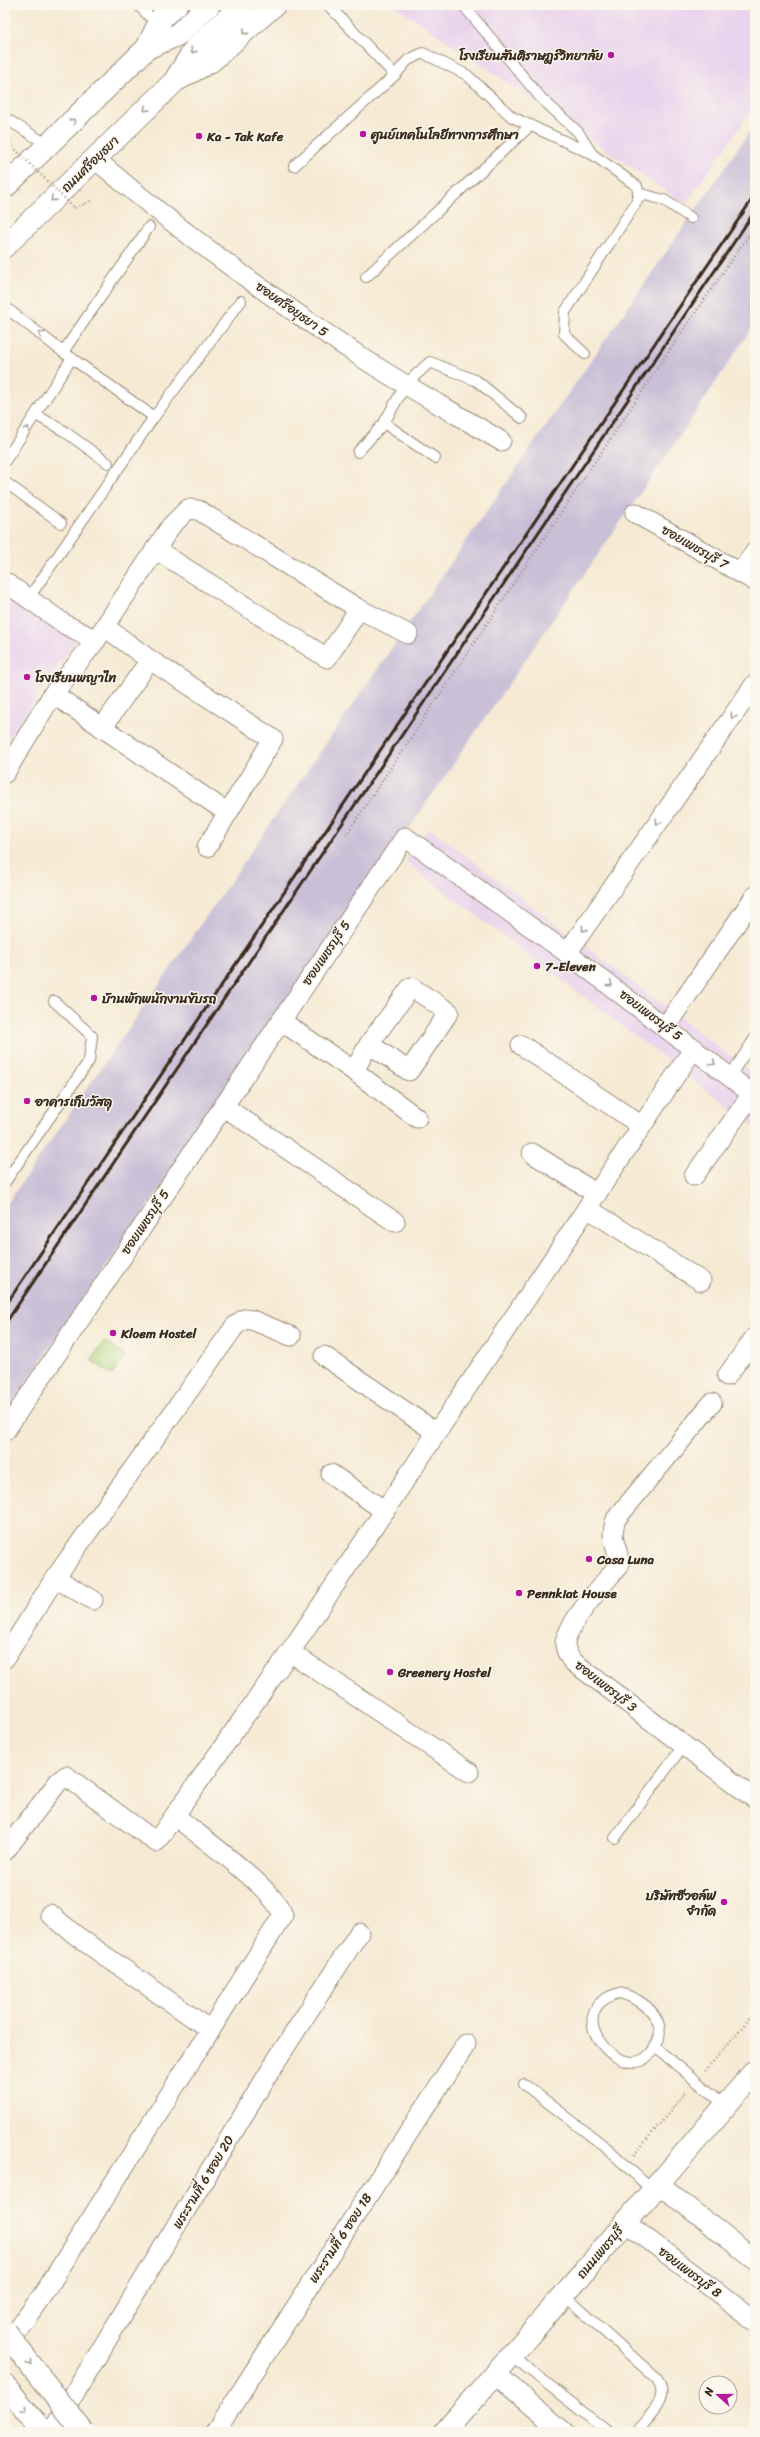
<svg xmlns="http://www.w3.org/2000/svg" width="760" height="2437" font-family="Sriracha,'Playpen Sans Thai',sans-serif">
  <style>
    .built { fill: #e9d2ed }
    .industrial { fill: #c9bfd7 }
    .green { fill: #afd57f; stroke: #75804e }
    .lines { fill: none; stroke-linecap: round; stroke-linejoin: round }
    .service-casing { stroke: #988a79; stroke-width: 12 }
    .minor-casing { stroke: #988a79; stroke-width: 21 }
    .secondary-casing { stroke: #988a79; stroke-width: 24 }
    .primary-casing { stroke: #988a79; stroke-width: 24 }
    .motorway-casing { stroke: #988a79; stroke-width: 24 }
    .path { stroke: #988a79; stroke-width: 2.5; stroke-dasharray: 1 3; stroke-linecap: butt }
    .service { stroke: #fff; stroke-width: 10 }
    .minor { stroke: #fff; stroke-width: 19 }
    .secondary { stroke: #fff; stroke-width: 22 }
    .primary { stroke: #fff; stroke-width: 22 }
    .motorway { stroke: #fff; stroke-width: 22 }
    .rail { stroke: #3b2a1e; stroke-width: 3 }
    .motorway-bridge-casing { stroke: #988a79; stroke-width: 24; stroke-linecap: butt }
    .path-bridge { stroke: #988a79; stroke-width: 2.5; stroke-dasharray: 1 3; stroke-linecap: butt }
    .motorway-bridge { stroke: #fff; stroke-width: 22 }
    .oneway { stroke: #a79f9a }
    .poi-dot { fill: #b5179e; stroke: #fbf7ec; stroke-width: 1.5 }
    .labels { text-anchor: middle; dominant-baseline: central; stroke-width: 3; stroke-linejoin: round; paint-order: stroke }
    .poi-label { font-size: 13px; font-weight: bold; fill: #3b2a1e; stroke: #fbf7ec; text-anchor: start }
    .street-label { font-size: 13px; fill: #3b2a1e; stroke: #fbf7ec }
  </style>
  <rect width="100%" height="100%" fill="#fbf7ec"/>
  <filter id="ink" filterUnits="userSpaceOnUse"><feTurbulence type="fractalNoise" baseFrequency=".025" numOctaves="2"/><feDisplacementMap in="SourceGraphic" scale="8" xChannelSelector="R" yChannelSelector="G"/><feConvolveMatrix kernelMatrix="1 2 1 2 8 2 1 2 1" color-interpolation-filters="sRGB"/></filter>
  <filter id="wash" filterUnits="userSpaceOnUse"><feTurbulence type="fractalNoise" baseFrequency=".012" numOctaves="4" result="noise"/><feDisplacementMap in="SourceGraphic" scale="16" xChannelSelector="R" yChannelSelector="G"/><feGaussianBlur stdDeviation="0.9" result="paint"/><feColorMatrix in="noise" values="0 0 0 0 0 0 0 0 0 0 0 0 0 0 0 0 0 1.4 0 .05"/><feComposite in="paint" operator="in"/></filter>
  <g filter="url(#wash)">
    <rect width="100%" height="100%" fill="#f6ead4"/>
    <!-- built -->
    <g class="built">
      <polygon points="394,5 755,5 755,106 685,204"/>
      <polygon points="5,590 76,640 5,744"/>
      <polygon points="429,828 755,1075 755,1127 405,861"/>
    </g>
    <!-- industrial -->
    <polygon class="industrial" points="755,124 755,323 684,430 5,1413 5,1207"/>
    <!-- green -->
    <polygon class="green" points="104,1341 125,1356 112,1375 91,1360"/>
  </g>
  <g filter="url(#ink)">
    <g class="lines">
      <defs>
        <g id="service">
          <polyline points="138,5 158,25"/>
          <polyline points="328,5 395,75"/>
          <polyline points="463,5 541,98 578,132 592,154"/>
          <polyline points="5,118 48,145"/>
          <polyline points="294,166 395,75 408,60 423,53 467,75 512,117 592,154 637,186 639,198 565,312 564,334 585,354"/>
          <polyline points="638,193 664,200 691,218"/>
          <polyline points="366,277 531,125"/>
          <polyline points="5,307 63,352 154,417"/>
          <polyline points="63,352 149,227"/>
          <polyline points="36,415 64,431 108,463"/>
          <polyline points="384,423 435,458"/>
          <polyline points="358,452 384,423 406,384 430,362 477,381 522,418"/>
          <polyline points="5,461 72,358"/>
          <polyline points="5,482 61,523"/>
          <polyline points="28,599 154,417 241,301"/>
          <polyline points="730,1076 755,1038"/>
          <polyline points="5,1182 89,1061 92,1036 54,1001"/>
          <polyline points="615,1838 684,1745"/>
          <path d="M620,1993C649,2001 675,2027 649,2055C620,2085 556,2009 620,1993Z"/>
          <polyline points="655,2047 725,2105"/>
          <polyline points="524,2084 608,2149 652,2190"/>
          <path d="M564,2295L657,2379C671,2400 649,2415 636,2432"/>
          <polyline points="511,2355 608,2432"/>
        </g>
        <g id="minor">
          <path d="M95,159C179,231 269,296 361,357C407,387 455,413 501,441"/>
          <polyline points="635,513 755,581"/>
          <polyline points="155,549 327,658 359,609"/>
          <polyline points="740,573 755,552"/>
          <polyline points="5,582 66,625 96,640"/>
          <polyline points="105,627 150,660 273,739 207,847"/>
          <polyline points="53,694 228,813"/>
          <polyline points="102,728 150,660"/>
          <polyline points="5,773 53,694 96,640 171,526 188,509 198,510 359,609 408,634"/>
          <polyline points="567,953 755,684"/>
          <polyline points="281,1021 354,1071 369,1044 411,987 449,1012 409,1071 369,1044"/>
          <polyline points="666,1026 755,896"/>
          <polyline points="521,1045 642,1126"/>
          <polyline points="354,1071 417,1118"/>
          <polyline points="223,1106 395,1222"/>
          <polyline points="532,1153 597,1194"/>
          <polyline points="694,1176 752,1094"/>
          <polyline points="587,1208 701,1281"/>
          <polyline points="324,1356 437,1433"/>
          <polyline points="727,1376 755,1337"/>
          <path d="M712,1403L616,1519C608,1543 619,1543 619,1565C605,1582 566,1624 565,1644C565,1651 569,1656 572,1661L755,1799"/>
          <polyline points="5,1431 405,837 567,953 755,1096"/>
          <polyline points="331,1474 385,1511"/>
          <polyline points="55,1578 93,1600"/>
          <polyline points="290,1652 469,1772"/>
          <polyline points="5,1658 55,1578 235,1326 244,1319 252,1320 291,1336"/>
          <polyline points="5,1851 59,1781 66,1776 156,1842 290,1652 694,1048"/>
          <polyline points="50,1914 78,1937 209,2029"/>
          <polyline points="657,2183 755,2260"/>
          <polyline points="625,2222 755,2321"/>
          <path d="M5,2348L48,2287L283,1915C273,1888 201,1837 175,1816"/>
          <polyline points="495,2373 564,2432"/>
          <polyline points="51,2432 278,2058 359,1933"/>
          <polyline points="215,2432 466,2044"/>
        </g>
        <g id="secondary">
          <polyline points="147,48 177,35 209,5"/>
          <polyline points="175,81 211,61 274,5"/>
          <polyline points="5,187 147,48 162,17 176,5"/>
          <polyline points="5,246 174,82 196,47 242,5"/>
        </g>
        <polyline id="primary" points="444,2432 564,2295 755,2071"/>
        <polyline id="motorway" points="5,2386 44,2432"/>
      </defs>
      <!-- service casing -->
      <use href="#service" class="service-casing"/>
      <!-- minor casing -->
      <use href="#minor" class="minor-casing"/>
      <!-- secondary casing -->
      <use href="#secondary" class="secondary-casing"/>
      <!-- primary casing -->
      <use href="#primary" class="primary-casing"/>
      <!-- motorway casing -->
      <use href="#motorway" class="motorway-casing"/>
      <!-- path -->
      <g class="path">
        <polyline points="75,208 91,201"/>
        <polyline points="346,835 671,348 755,226"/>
        <polyline points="705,2071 755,2012"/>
        <polyline points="634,2155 687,2091"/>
      </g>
      <!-- service -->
      <use href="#service" class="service"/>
      <!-- minor -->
      <use href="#minor" class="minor"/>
      <!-- secondary -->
      <use href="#secondary" class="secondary"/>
      <!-- primary -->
      <use href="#primary" class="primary"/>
      <!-- motorway -->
      <use href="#motorway" class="motorway"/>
      <!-- rail -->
      <g class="rail">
        <polyline points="5,1306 755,195"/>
        <polyline points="5,1324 755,211"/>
      </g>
      <defs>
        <polyline id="motorway-bridge" points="5,2332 83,2432"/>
      </defs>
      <!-- motorway-bridge casing -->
      <use href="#motorway-bridge" class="motorway-bridge-casing"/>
      <!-- path-bridge -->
      <polyline class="path-bridge" points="10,144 75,209"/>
      <!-- motorway-bridge -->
      <use href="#motorway-bridge" class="motorway-bridge"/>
    </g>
    <!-- one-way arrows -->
    <defs><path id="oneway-chevron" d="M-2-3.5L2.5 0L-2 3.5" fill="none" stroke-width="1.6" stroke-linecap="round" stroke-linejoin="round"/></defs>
    <g class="oneway">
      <use href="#oneway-chevron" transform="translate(245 32) rotate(139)"/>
      <use href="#oneway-chevron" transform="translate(193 51) rotate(124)"/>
      <use href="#oneway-chevron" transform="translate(146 109) rotate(136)"/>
      <use href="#oneway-chevron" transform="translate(73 121) rotate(-44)"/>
      <use href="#oneway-chevron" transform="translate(53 199) rotate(136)"/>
      <use href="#oneway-chevron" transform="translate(41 334) rotate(-142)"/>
      <use href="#oneway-chevron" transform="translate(27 429) rotate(-56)"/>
      <use href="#oneway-chevron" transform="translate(733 716) rotate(125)"/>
      <use href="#oneway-chevron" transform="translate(658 822) rotate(125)"/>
      <use href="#oneway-chevron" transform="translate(584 929) rotate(125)"/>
      <use href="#oneway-chevron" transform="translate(610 984) rotate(37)"/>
      <use href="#oneway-chevron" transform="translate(713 1063) rotate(38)"/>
      <use href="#oneway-chevron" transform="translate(29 2363) rotate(52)"/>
      <use href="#oneway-chevron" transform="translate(24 2409) rotate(50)"/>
    </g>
  </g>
  <!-- markers -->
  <g class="poi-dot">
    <circle cx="611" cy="55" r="4"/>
    <circle cx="363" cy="134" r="4"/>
    <circle cx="199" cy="136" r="4"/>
    <circle cx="27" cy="677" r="4"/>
    <circle cx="537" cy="966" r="4"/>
    <circle cx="94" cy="998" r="4"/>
    <circle cx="27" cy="1101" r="4"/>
    <circle cx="113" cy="1333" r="4"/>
    <circle cx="589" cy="1559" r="4"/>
    <circle cx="519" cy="1593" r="4"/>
    <circle cx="390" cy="1672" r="4"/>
    <circle cx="724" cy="1902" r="4"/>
  </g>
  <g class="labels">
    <!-- poi labels -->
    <g class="poi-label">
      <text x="603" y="55" text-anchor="end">โรงเรียนสันติราษฎร์วิทยาลัย</text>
      <text x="371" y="134">ศูนย์เทคโนโลยีทางการศึกษา</text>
      <text x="207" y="136">Ka - Tak Kafe</text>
      <text x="35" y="677">โรงเรียนพญาไท</text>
      <text x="545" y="966">7-Eleven</text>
      <text x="102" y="998">บ้านพักพนักงานขับรถ</text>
      <text x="35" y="1101">อาคารเก็บวัสดุ</text>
      <text x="121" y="1333">Kloem Hostel</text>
      <text x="597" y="1559">Casa Luna</text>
      <text x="527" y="1593">Pennkiat House</text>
      <text x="398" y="1672">Greenery Hostel</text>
      <text x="716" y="1895" text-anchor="end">บริษัทซีวอล์ฟ<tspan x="716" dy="15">จำกัด</tspan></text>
    </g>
    <!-- street labels -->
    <g class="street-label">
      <text transform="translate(90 164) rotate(-44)">ถนนศรีอยุธยา</text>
      <text transform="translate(292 309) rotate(35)">ซอยศรีอยุธยา 5</text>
      <text transform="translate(695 547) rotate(30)">ซอยเพชรบุรี 7</text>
      <text transform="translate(326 953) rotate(-56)">ซอยเพชรบุรี 5</text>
      <text transform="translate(651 1015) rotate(37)">ซอยเพชรบุรี 5</text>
      <text transform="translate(145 1222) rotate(-56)">ซอยเพชรบุรี 5</text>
      <text transform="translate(606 1686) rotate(38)">ซอยเพชรบุรี 3</text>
      <text transform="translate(203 2182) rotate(-59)">พระรามที่ 6 ซอย 20</text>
      <text transform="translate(340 2238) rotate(-57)">พระรามที่ 6 ซอย 18</text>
      <text transform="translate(600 2252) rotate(-50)">ถนนเพชรบุรี</text>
      <text transform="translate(690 2272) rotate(37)">ซอยเพชรบุรี 8</text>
    </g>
  </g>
  <!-- margin -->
  <rect width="760" height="2437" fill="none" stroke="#fbf7ec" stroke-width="20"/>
  <!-- north arrow -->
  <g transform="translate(718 2395) rotate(291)"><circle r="19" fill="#fbf7ec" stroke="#aea59a"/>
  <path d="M0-3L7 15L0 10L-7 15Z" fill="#b5179e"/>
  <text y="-6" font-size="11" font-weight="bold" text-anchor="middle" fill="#3b2a1e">N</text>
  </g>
</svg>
